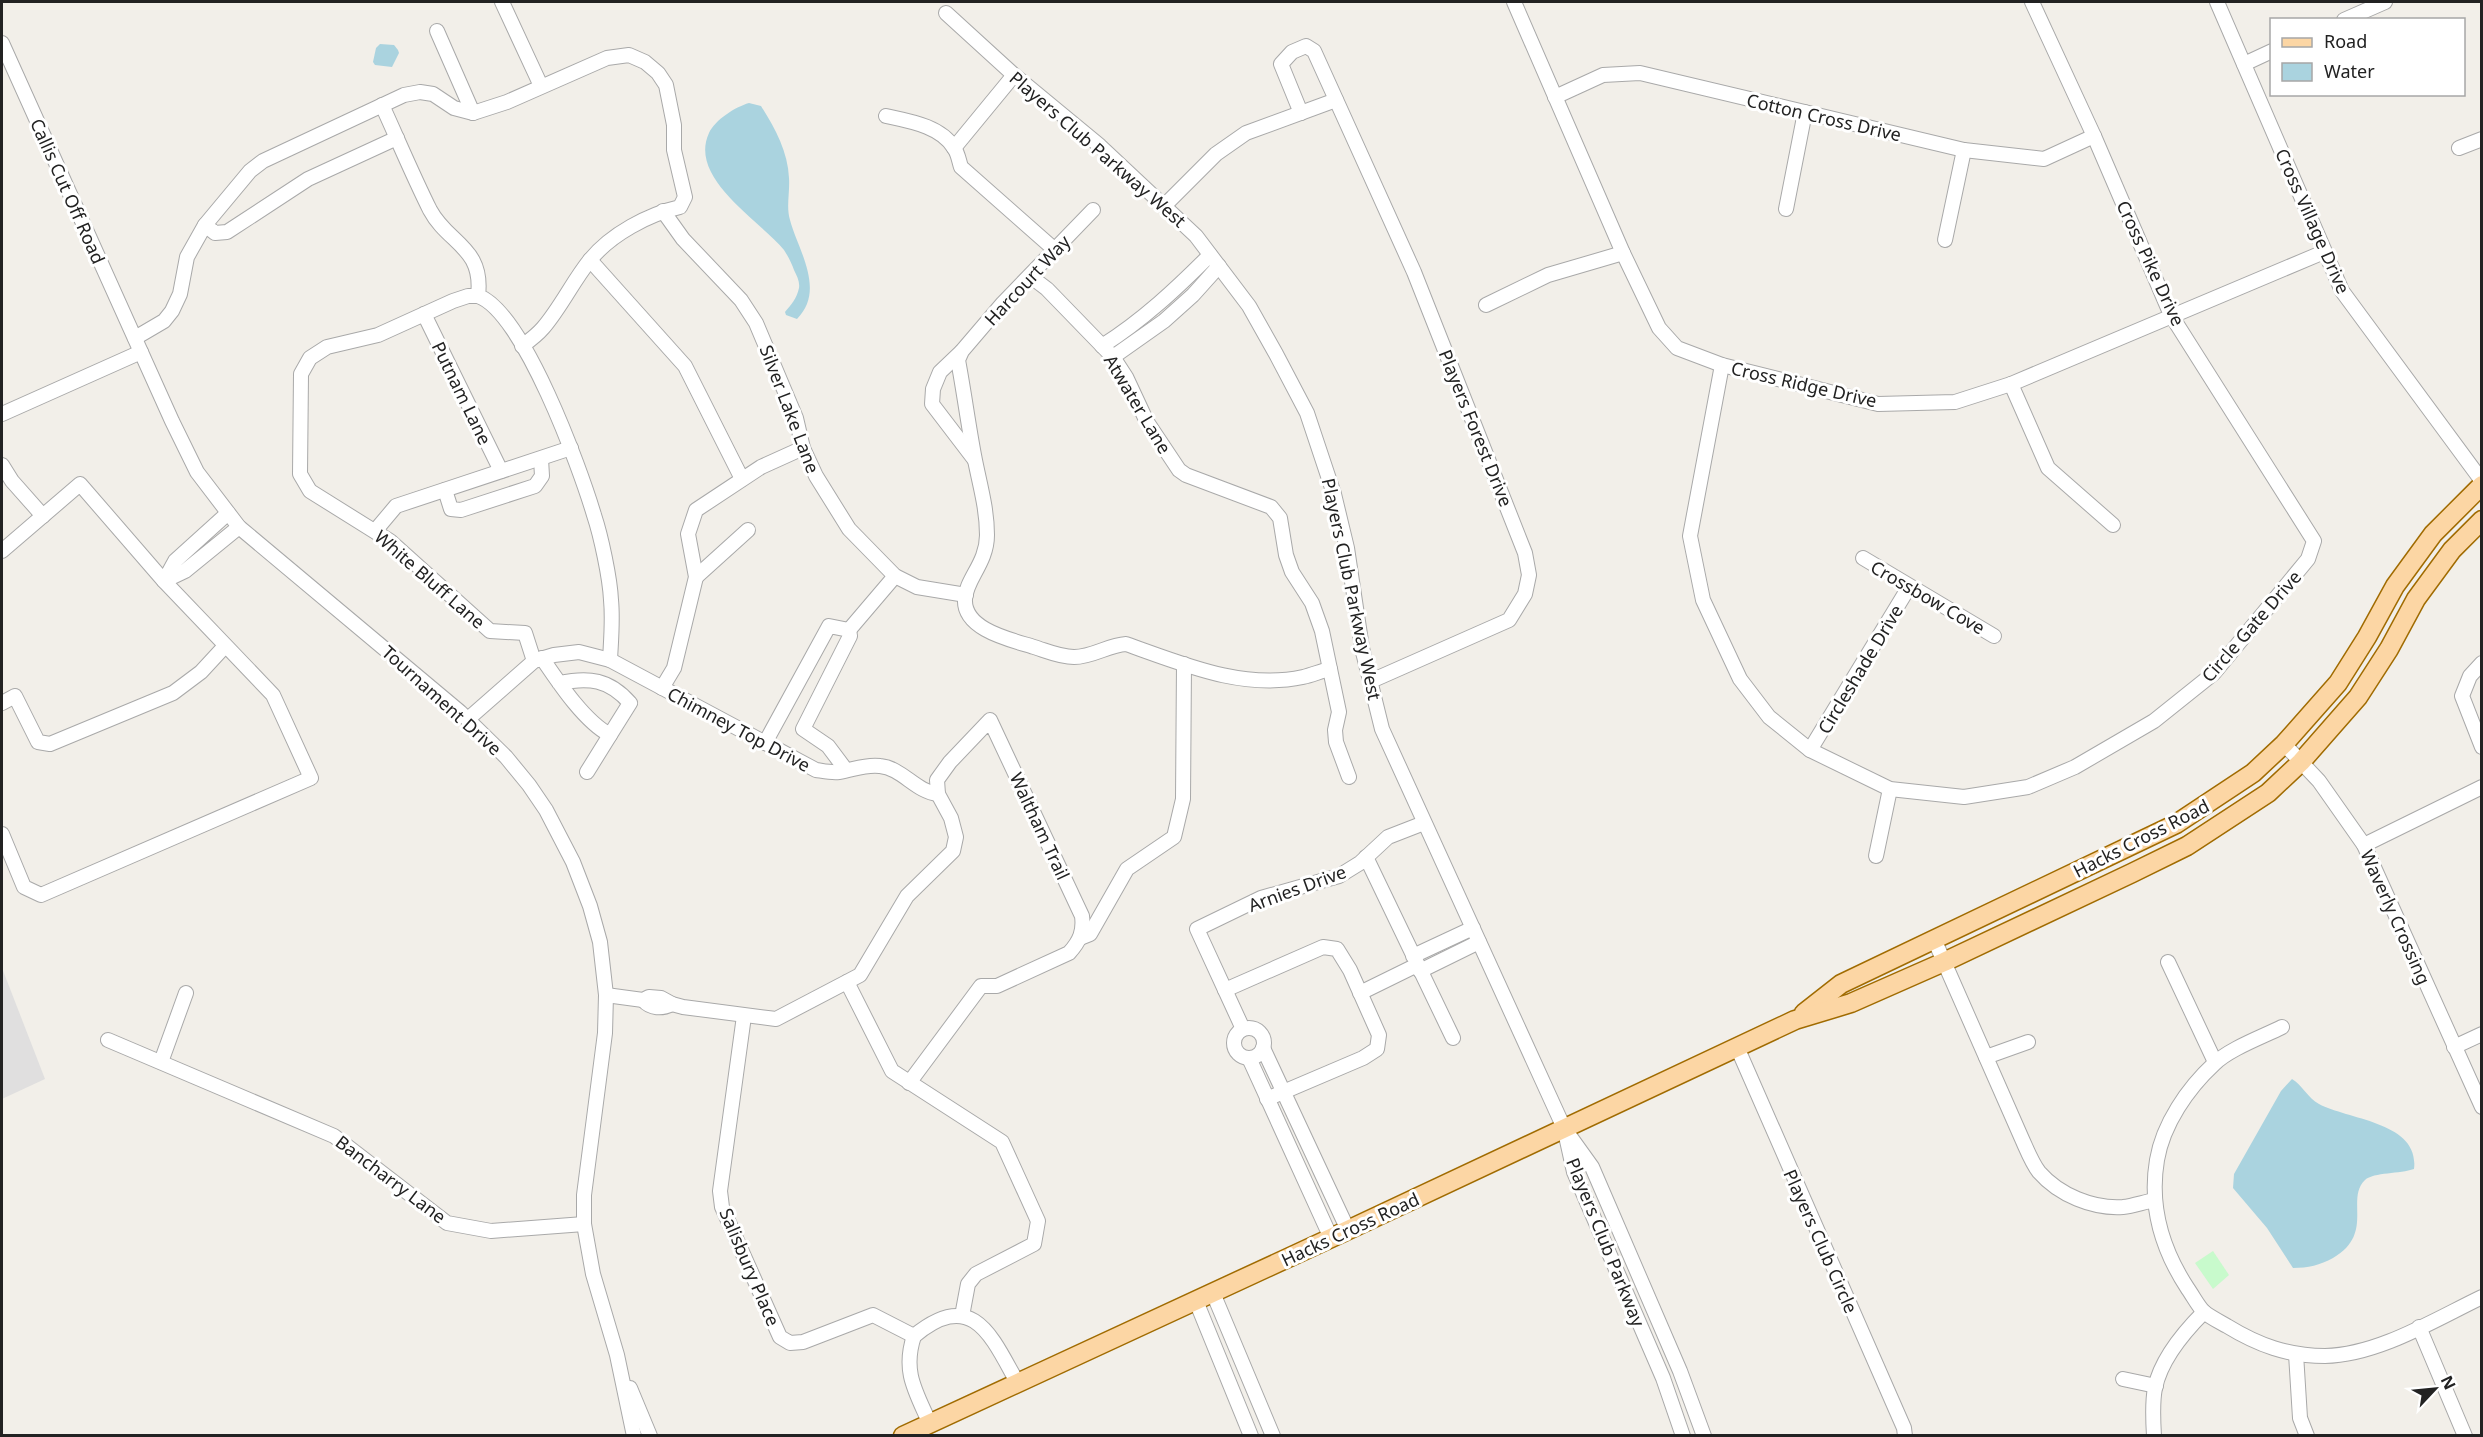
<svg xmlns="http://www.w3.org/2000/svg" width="2483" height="1437" font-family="'Noto Sans',sans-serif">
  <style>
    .residential { fill: #e0dfdf }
    .park { fill: #c8facc }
    .water { fill: #aad3df }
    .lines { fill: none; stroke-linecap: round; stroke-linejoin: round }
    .minor-casing { stroke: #a9a9a9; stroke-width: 16 }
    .major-casing { stroke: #a06b00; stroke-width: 21 }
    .minor { stroke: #fff; stroke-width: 14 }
    .major { stroke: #fcd6a4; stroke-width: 18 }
    .labels { text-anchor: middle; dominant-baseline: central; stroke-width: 6; stroke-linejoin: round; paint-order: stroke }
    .street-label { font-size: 18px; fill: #222; stroke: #fff }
  </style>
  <rect width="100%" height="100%" fill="#f2efe9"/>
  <!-- residential -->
  <polygon class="residential" points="2,968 45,1079 2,1099"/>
  <!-- park -->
  <polygon class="park" points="2213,1251 2229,1275 2213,1289 2195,1263"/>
  <!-- water -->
  <g class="water">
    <polygon points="380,44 394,45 398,50 399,53 392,67 375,65 373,62 376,48"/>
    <path d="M749,103L761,106C775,128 788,152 789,178C790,192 786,207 790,220C798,250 826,290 797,319L786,315L785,312C791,305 797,298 799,288C800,282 797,276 794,270C792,264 788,256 784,250C759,220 688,178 709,133C715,120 735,107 749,103Z"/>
    <path d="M2292,1079C2302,1085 2308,1098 2319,1104C2349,1120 2420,1122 2414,1169C2400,1174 2374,1172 2365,1180C2345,1199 2375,1234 2333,1258C2320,1265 2308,1268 2293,1268L2267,1228L2233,1188L2234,1174L2281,1091Z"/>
  </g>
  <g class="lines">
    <defs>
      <g id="minor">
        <polyline points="502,2 541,86"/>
        <polyline points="1514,2 1623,253 1659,328 1677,348 1722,365 1878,404 1955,402 2011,384 2324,252"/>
        <polyline points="2217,2 2342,291 2482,481"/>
        <polyline points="946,13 1014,75 1100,146 1196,236 1249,306 1276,354 1307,413 1334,494 1347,548 1362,648 1382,729 1564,1128 1592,1167 1680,1371 1704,1436"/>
        <polyline points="2344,20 2385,2"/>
        <polyline points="437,31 473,113"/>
        <polyline points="2,43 172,421 197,472 239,527 460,712 506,757 529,785 546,810 573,862 590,906 600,942 606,995 605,1033 584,1195 584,1224 593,1274 617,1355 634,1436"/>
        <polyline points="2244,64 2272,51"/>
        <polyline points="1555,97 1603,75 1640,73 1964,150 2044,159 2094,136"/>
        <path d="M382,105C398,140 413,176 430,210C448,244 484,247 478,296C523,311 580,468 594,515C601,536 610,578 611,600C613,620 611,640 610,660"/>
        <polyline points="1301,113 1281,64 1292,52 1306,46 1314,51 1414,272 1525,553 1529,575 1525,594 1509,620 1371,681"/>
        <path d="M886,116C909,121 941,126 954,148C958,153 959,161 961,167L1055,250"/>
        <polyline points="954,148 1014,75"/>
        <polyline points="2459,148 2482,139"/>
        <polyline points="1164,206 1216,154 1246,133 1336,100"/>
        <polyline points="1786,209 1805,112"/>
        <path d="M1093,210L1003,303L962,351L958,360C964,392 968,423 974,455C979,482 987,507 987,535C987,563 966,579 965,599C963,630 1012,640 1034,647C1047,651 1060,657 1074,657C1093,657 1108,645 1126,644C1183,664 1242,690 1303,677C1312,675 1321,671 1330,669"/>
        <polyline points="663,211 683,239 741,300 756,323 796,418 803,448 816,476 849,529 895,576 917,587 966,595"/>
        <path d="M205,225L250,171L263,161L404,95L420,92L433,94L454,108L473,113L507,102L607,58L629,55L645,62L658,73L666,85L674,125V150L685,197L680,207C649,214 611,234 590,260C573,281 561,307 543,328C537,335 529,341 522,346"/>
        <polyline points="1945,240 1964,150"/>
        <polyline points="590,260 685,366 742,479"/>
        <polyline points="1030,276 1047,289 1113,357 1126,377 1147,422 1179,470 1186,475 1271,507 1280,518 1286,555 1292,572 1312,603 1322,631 1339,712 1335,730 1336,742 1349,777"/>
        <polyline points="478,296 468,296 453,301 378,335 327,347 310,358 301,374 300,474 310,491 390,541 490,631 525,633 534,661"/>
        <polyline points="1486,305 1548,275 1623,253"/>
        <polyline points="424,314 501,471"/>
        <polyline points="135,338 164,321 172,311 180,294 187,257 205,225 215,233 227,232 308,179 397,138"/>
        <path d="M1102,346C1143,320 1176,289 1210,255"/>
        <polyline points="961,352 940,372 933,389 932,404 974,459"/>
        <polyline points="1113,357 1164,321 1193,295 1219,266"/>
        <polyline points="1722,365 1690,536 1703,600 1740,679 1769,717 1810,750 1890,789 1964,797 2028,787 2075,767 2154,721 2214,673 2308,559 2314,541 2171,315 2094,136 2032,2"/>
        <polyline points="2011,384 2048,468 2113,525"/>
        <polyline points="2,414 141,352"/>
        <polyline points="2,465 12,481 43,516"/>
        <polyline points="445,490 451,509 461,510 535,486 542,476 541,459"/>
        <polyline points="228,513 175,561 164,581 185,571 239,527"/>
        <polyline points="375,531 396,506 571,448"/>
        <polyline points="2,551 80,484 164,581 273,695 311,778 41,895 24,887 2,834"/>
        <polyline points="1863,558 1994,636"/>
        <polyline points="696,577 748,530"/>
        <polyline points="849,630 895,576"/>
        <path d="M542,658C559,683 584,721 610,735L630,703C609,679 589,677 559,683"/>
        <polyline points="2482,663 2470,676 2462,696 2482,747"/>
        <polyline points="662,688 674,668 696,577 688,534 696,510 761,467 803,448"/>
        <polyline points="2,703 15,696 38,742 50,744 173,693 201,672 225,646"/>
        <path d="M468,719L534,661L554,655L579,652L610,660L816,770C823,771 832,773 839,772C853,770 865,764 880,766C902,768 916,792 938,794"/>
        <polyline points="765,743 829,626 849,630"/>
        <polyline points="2284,744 2319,781 2364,845 2482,1107"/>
        <polyline points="1810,750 1909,587"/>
        <polyline points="846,770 828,746 803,729 850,636 849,630"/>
        <polyline points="587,772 610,735"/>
        <polyline points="2364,845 2482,787"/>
        <polyline points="1876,856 1890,789"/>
        <polyline points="1366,857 1453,1038"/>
        <polyline points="1080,938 1090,934 1127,869 1174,837 1183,799 1184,664"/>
        <path d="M1934,939L2022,1139C2027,1150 2032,1163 2039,1172C2059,1195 2093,1209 2123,1207C2133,1206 2144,1202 2155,1200"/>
        <polyline points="1413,956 1473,928"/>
        <polyline points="2168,962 2215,1062"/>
        <polyline points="1420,971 1479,942"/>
        <polyline points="847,982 892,1071 1002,1142 1038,1221 1034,1244 976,1274 968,1284 962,1316"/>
        <polyline points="1225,990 1323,947 1337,949 1350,970 1379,1035 1377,1049 1363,1058 1267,1099"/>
        <polyline points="1360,993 1417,965"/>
        <path d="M606,995L643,1000L649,997L661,998L672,1004L683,1007L776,1019L860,975L907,896L953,851L956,837L951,818L938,794L937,780L950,762L990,720L1082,916C1084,931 1080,941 1069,953L997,986H981L909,1083"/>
        <path d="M643,1000C651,1009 662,1009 672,1004"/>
        <polyline points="744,1016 720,1191 722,1207 780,1337 790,1343 803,1342 873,1315 914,1336"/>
        <path d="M2282,1027C2262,1037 2229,1049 2214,1064C2188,1088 2163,1124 2157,1160C2149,1207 2163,1251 2188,1289C2193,1296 2198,1306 2204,1312C2210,1317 2220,1322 2227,1326C2258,1345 2288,1356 2325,1356C2378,1355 2434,1320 2482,1297"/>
        <circle cx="1249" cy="1043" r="15"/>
        <polyline points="1243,1029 1197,929 1261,898 1339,876 1360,863 1388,837 1424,823"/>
        <polyline points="108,1040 334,1136 447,1223 491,1231 584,1224"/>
        <polyline points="1737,1047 1904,1428 1905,1436"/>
        <polyline points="2454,1047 2482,1034"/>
        <polyline points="1263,1048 1348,1230"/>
        <polyline points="1986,1057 2028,1042"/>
        <polyline points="1249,1058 1331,1238"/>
        <polyline points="161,1062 186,993"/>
        <polyline points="1566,1136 1574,1172 1663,1378 1683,1436"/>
        <polyline points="1213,1293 1273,1436"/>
        <polyline points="1196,1301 1251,1436"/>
        <polyline points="2419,1327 2465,1436"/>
        <polyline points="2296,1354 2300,1418 2307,1436"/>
        <polyline points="2123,1379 2156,1386"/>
        <polyline points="630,1388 650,1436"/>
        <path d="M930,1424C916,1392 902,1372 914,1336C972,1288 991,1335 1017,1382"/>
        <path d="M2154,1436C2153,1420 2152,1403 2155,1388C2161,1359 2184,1332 2204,1312"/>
      </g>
      <g id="major">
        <polyline points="1804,1013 1841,984 2176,824 2253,773 2284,744 2338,683 2367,637 2395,586 2433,534 2482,485"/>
        <polyline points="903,1436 1331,1238 1795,1020 1851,1003 1944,962 2132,873 2187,846 2268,793 2301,762 2358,697 2389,649 2416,599 2452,550 2482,520"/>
      </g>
    </defs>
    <!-- minor casing -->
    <use href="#minor" class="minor-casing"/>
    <!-- major casing -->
    <use href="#major" class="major-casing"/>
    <!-- minor -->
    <use href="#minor" class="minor"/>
    <!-- major -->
    <use href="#major" class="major"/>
  </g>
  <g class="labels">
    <!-- street labels -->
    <g class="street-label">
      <text transform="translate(1824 117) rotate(13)">Cotton Cross Drive</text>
      <text transform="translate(1098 149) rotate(41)">Players Club Parkway West</text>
      <text transform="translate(68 191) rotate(66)">Callis Cut Off Road</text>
      <text transform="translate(2313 221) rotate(66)">Cross Village Drive</text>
      <text transform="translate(2151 263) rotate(65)">Cross Pike Drive</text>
      <text transform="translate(1027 280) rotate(-47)">Harcourt Way</text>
      <text transform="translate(1804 384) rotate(13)">Cross Ridge Drive</text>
      <text transform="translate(462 393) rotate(64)">Putnam Lane</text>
      <text transform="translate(1138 404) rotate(59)">Atwater Lane</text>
      <text transform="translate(790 409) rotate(69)">Silver Lake Lane</text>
      <text transform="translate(1476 428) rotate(68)">Players Forest Drive</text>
      <text transform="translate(430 579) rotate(41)">White Bluff Lane</text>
      <text transform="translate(1352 589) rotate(78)">Players Club Parkway West</text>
      <text transform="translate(1928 597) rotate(30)">Crossbow Cove</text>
      <text transform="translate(2251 626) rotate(-49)">Circle Gate Drive</text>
      <text transform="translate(1860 669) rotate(-59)">Circleshade Drive</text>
      <text transform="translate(442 700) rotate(42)">Tournament Drive</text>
      <text transform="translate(739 729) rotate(28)">Chimney Top Drive</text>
      <text transform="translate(1040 826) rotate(65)">Waltham Trail</text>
      <text transform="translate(2141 838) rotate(-27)">Hacks Cross Road</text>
      <text transform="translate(1297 888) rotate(-20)">Arnies Drive</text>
      <text transform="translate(2396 917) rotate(66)">Waverly Crossing</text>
      <text transform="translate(391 1179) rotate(37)">Bancharry Lane</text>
      <text transform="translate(1350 1229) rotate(-25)">Hacks Cross Road</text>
      <text transform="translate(1821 1241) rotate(66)">Players Club Circle</text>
      <text transform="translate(1606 1242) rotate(68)">Players Club Parkway</text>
      <text transform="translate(750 1267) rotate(67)">Salisbury Place</text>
    </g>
  </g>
  <!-- border -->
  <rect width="2483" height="1437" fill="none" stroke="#222222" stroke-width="6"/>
  <!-- legend -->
  <rect x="2270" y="18" width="195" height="78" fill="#ffffff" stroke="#a7a7a7" stroke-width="1.5"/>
  <rect x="2282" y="38" width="30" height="9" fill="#fcd6a4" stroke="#a7a7a7" stroke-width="1.5"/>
  <text x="2324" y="48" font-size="18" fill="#222222">Road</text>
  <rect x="2282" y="63" width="30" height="18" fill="#aad3df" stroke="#a7a7a7" stroke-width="1.5"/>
  <text x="2324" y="78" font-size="18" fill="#222222">Water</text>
  <!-- north arrow -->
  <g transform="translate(2435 1389) rotate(64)" stroke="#ffffff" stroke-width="4.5" paint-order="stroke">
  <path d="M0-4.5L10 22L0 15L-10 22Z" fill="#222222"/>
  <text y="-9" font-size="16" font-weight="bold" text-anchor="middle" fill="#222222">N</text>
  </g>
</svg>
